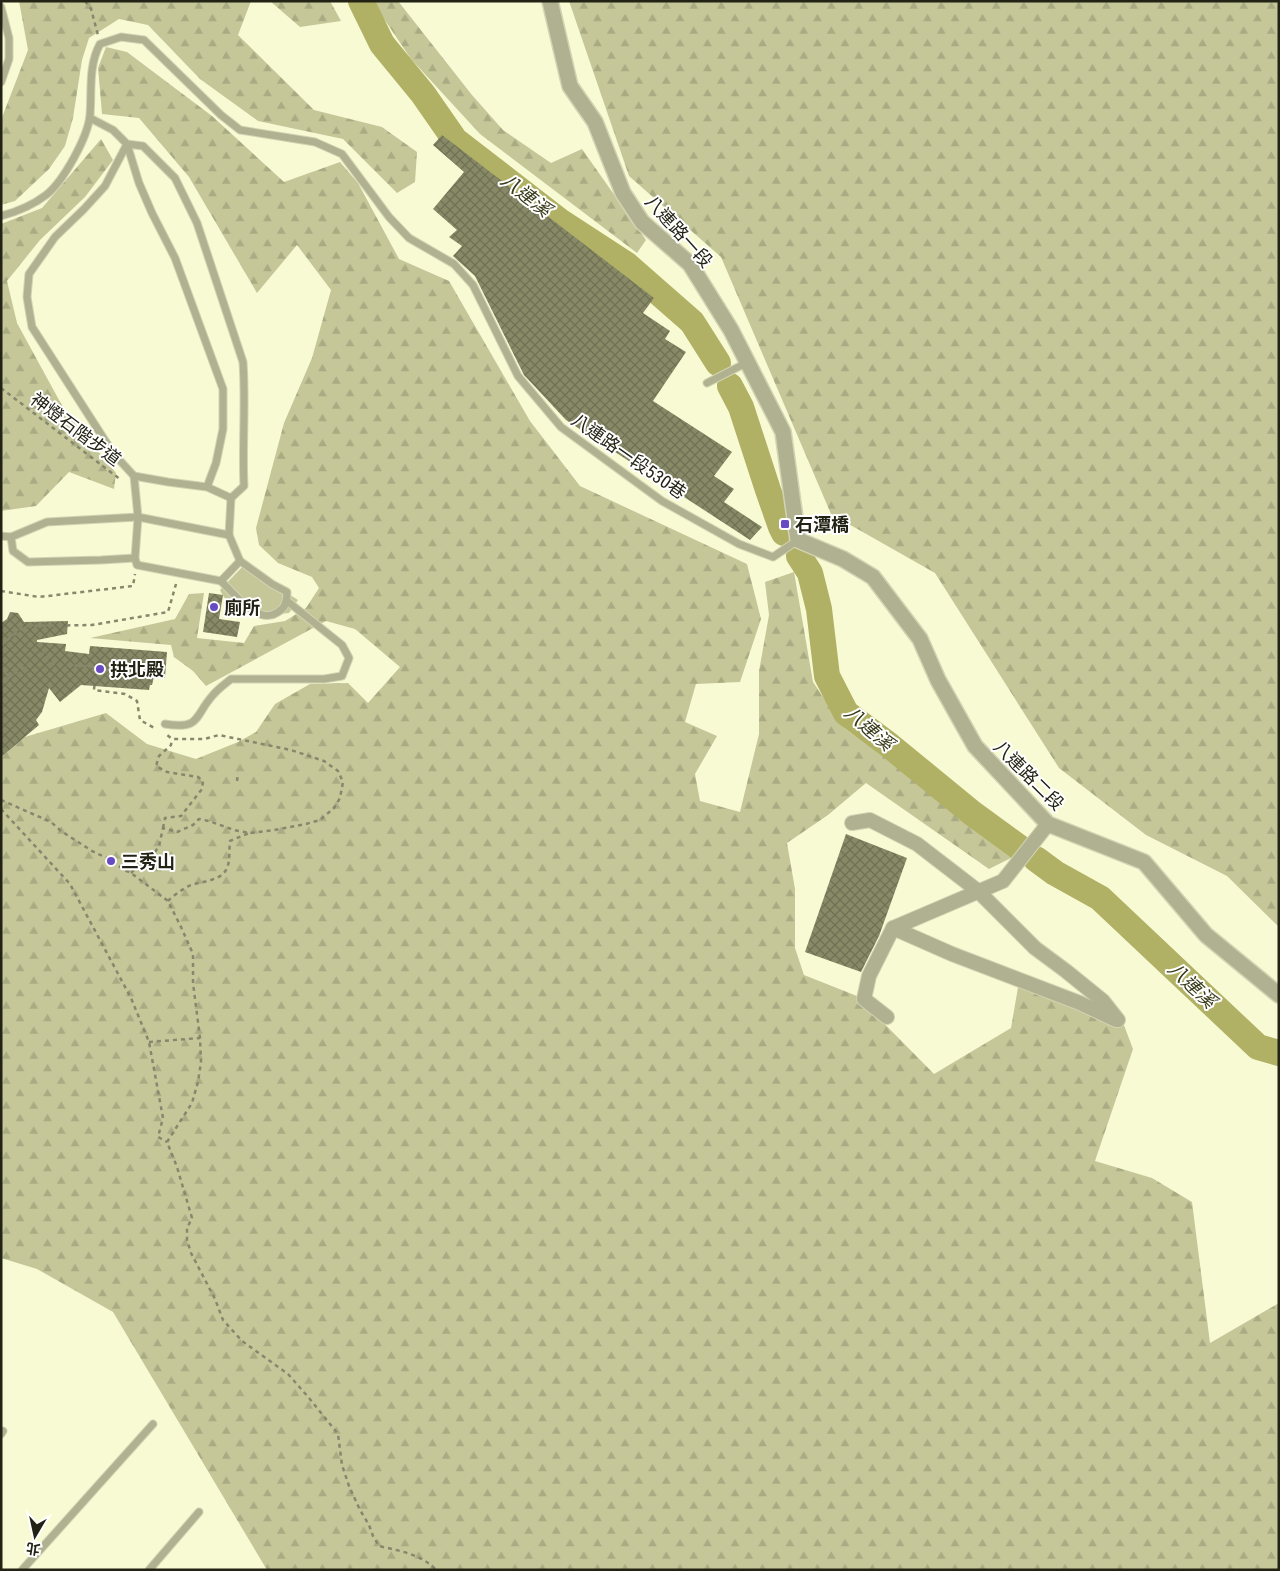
<svg xmlns="http://www.w3.org/2000/svg" width="1280" height="1571" font-family="'Roboto Condensed','Noto Sans TC',sans-serif">
  <style>
    .forest { fill: url(#forest-firs) }
    .green { fill: #c5c799 }
    .lines { fill: none; stroke-linecap: round; stroke-linejoin: round }
    .river { stroke: #b0b164; stroke-width: 26 }
    .building { fill: url(#building-cross-hatch) }
    .service-casing { stroke: #d2d3b2; stroke-width: 9 }
    .minor-casing { stroke: #d2d3b2; stroke-width: 16 }
    .tertiary-casing { stroke: #d2d3b2; stroke-width: 18 }
    .path { stroke: #86876d; stroke-width: 2.5; stroke-dasharray: 4 4; stroke-linecap: butt }
    .service { stroke: #afb190; stroke-width: 7 }
    .minor { stroke: #afb190; stroke-width: 14 }
    .tertiary { stroke: #afb190; stroke-width: 15 }
    .poi-dot { fill: #684ac3; stroke: #fff; stroke-width: 2 }
    .labels { text-anchor: middle; dominant-baseline: central; stroke-width: 4; stroke-linejoin: round; paint-order: stroke }
    .street-label { font-size: 18px; fill: #232315; stroke: #fff }
    .poi-label { font-size: 18px; font-weight: bold; fill: #232315; stroke: #fff; text-anchor: start }
    .water-label { font-size: 19px; font-style: italic; fill: #393a18; stroke: #fff }
  </style>
  <defs>
    <pattern id="forest-firs" width="22" height="20" patternUnits="userSpaceOnUse" patternTransform="scale(1.25)"><rect width="22" height="20" fill="#c5c799"/><path d="M5 1l3.5 6h-7zM16 11l3.5 6h-7z" fill="#a9ab83"/></pattern>
    <pattern id="building-cross-hatch" width="8" height="8" patternUnits="userSpaceOnUse" patternTransform="scale(1.25)"><rect width="8" height="8" fill="#888a67"/><path d="M0 0l8 8M0 8l8-8" fill="none" stroke="#6f7054"/></pattern>
  </defs>
  <rect width="100%" height="100%" fill="#f8fad4"/>
  <!-- forest -->
  <g class="forest">
    <polygon points="19,1 251,1 238,35 314,110 382,127 417,152 415,182 397,193 343,139 258,121 200,79 148,25 119,19 89,38 82,60 73,118 65,146 49,169 15,201 1,205 1,120 28,50"/>
    <polygon points="270,1 330,1 341,21 300,27"/>
    <polygon points="372,1 398,1 472,95 503,130 551,163 582,149 646,240 637,253 480,134 411,59"/>
    <polygon points="569,1 1279,1 1279,927 1227,876 1146,835 1059,768 935,573 831,514 721,257 629,176"/>
    <polygon points="106,47 127,52 212,116 284,182 340,162 358,183 399,259 449,281 530,421 580,486 747,564 761,619 740,682 696,684 685,722 717,736 695,774 700,801 740,812 759,734 759,671 769,615 765,582 794,572 813,682 844,728 883,756 1013,857 989,869 866,783 828,815 787,843 795,889 795,948 804,975 857,996 934,1074 1011,1028 1020,976 1119,1012 1133,1049 1095,1161 1152,1178 1192,1202 1210,1343 1279,1303 1279,1570 267,1570 113,1312 37,1269 1,1258 1,744 106,713 147,744 196,759 238,742 256,732 275,704 310,684 348,683 368,703 400,667 355,629 326,621 206,686 193,671 174,657 171,645 90,638 175,619 189,594 204,593 197,638 244,643 254,626 285,621 306,608 319,588 312,577 278,563 259,545 256,528 284,423 312,358 331,290 297,245 257,293 189,177 139,118 102,114 98,68"/>
    <polygon points="101,139 113,160 85,197 40,240 7,281 17,323 65,411 116,473 114,489 69,472 36,506 1,511 1,224 42,208"/>
  </g>
  <!-- green -->
  <path class="green" d="M247,562L254,572L298,600L289,613C258,616 236,622 220,590Z"/>
  <g class="lines">
    <!-- river -->
    <g class="river">
      <polyline points="361,1 382,44 423,94 455,140 561,222 627,265 692,322 718,363"/>
      <polyline points="730,386 741,407 768,490 781,527 784,533"/>
      <polyline points="799,556 810,573 819,609 827,676 846,713 889,745 972,813 1020,848"/>
      <polyline points="1036,859 1055,873 1100,898 1258,1047 1279,1053"/>
    </g>
  </g>
  <!-- building -->
  <g class="building">
    <polygon points="442,135 654,298 643,313 670,331 665,339 686,352 653,401 732,452 714,476 734,489 724,502 762,527 750,540 566,420 524,375 475,276 453,256 462,246 449,237 457,230 433,209 464,172 433,145"/>
    <polygon points="209,593 223,595 219,619 240,622 237,637 203,632"/>
    <polygon points="10,612 18,613 24,622 68,621 67,634 37,640 37,642 66,644 65,651 89,654 90,646 167,652 165,678 154,677 152,685 150,685 149,690 81,685 60,702 49,688 42,712 36,720 39,725 1,757 1,623 7,619"/>
    <polygon points="846,834 907,858 879,936 861,972 805,952"/>
  </g>
  <g class="lines">
    <defs>
      <g id="service">
        <polyline points="1,7 9,38 9,59 1,82"/>
        <path d="M90,118L113,130L127,144L105,186L84,209L55,237L29,274L27,297L32,327L113,453L134,476L168,482L207,487L231,498L244,486C242,445 246,404 243,362L197,223L175,178L143,146L127,144L139,183L152,213L175,258L223,389V429L216,463L207,487"/>
        <path d="M1,216C16,212 33,205 46,195C63,182 88,137 90,115C92,92 88,66 100,44L121,37L144,40L221,115L240,130L315,142L342,154L389,217L409,238L454,264L473,285L518,376L561,427L662,501L739,544L773,557L798,540"/>
        <polyline points="707,383 748,362"/>
        <polyline points="134,476 138,517 229,535 231,498"/>
        <polyline points="1,536 11,537"/>
        <polyline points="135,558 101,560 28,562 13,551 11,537 47,522 138,517 135,558 137,565 221,581 240,561 229,535"/>
        <path d="M221,581C232,592 255,620 271,615C274,615 276,613 278,612C286,608 287,600 287,592L272,584L240,561"/>
        <path d="M165,724C201,730 194,716 213,695C218,689 225,684 231,679H324L342,676L349,658L342,645L287,601"/>
        <polyline points="1,1434 3,1431"/>
        <polyline points="22,1570 153,1424"/>
        <polyline points="149,1570 199,1512"/>
      </g>
      <g id="minor">
        <polyline points="852,823 870,820 917,844 978,891 1035,948 1066,971 1103,1001 1118,1020"/>
        <polyline points="893,928 952,954 1080,1003 1116,1020"/>
        <polyline points="887,1017 864,999 869,976 893,928 1003,881 1048,824"/>
      </g>
      <polyline id="tertiary" points="550,1 570,86 595,122 623,193 642,222 690,264 731,330 783,432 798,540 843,559 873,577 920,639 938,680 975,746 1048,824 1144,862 1206,935 1279,995"/>
    </defs>
    <!-- service casing -->
    <use href="#service" class="service-casing"/>
    <!-- minor casing -->
    <use href="#minor" class="minor-casing"/>
    <!-- tertiary casing -->
    <use href="#tertiary" class="tertiary-casing"/>
    <!-- path -->
    <g class="path">
      <polyline points="85,1 91,9 98,35"/>
      <polyline points="1,388 121,480"/>
      <polyline points="1,591 39,597 133,586 135,574"/>
      <polyline points="1,645 25,626 92,625 168,612 176,584"/>
      <polyline points="1,667 9,677"/>
      <polyline points="1,683 44,653 54,664 96,667 94,690 125,694 137,701 140,720 156,729"/>
      <polyline points="237,781 238,773"/>
      <path d="M1,800L51,822L61,831L92,851L111,860L124,870L131,873L168,901L181,927L193,954V983L200,1038L201,1062L198,1082L192,1103L167,1142L177,1167L192,1218L187,1228V1240L191,1253L215,1299L223,1320L242,1341L288,1374L309,1398L338,1434L342,1465L349,1486L360,1510L369,1525L373,1536L379,1546C400,1551 421,1554 436,1570"/>
      <polyline points="1,809 70,884 131,998 149,1042 163,1118 158,1137 167,1142"/>
      <polyline points="163,828 165,818 181,816 202,789 203,781 198,777 167,772 156,766 159,756 171,745 172,739"/>
      <polyline points="131,873 148,856 155,852 159,846 163,828 177,832 193,825 199,819 209,821 234,830 250,833 274,830 306,824 320,820 334,808 340,798 343,782 338,771 324,761 291,750 219,735 204,739 172,739 167,735"/>
      <path d="M168,901C173,896 180,891 187,887C199,880 224,883 228,865C230,859 229,848 230,841L249,833"/>
      <polyline points="149,1042 200,1038"/>
    </g>
    <!-- service -->
    <use href="#service" class="service"/>
    <!-- minor -->
    <use href="#minor" class="minor"/>
    <!-- tertiary -->
    <use href="#tertiary" class="tertiary"/>
  </g>
  <!-- markers -->
  <g class="poi-dot">
    <rect x="780" y="519" width="10" height="10" rx="2.5"/>
    <circle cx="214" cy="607" r="5"/>
    <circle cx="100" cy="669" r="5"/>
    <circle cx="111" cy="861" r="5"/>
  </g>
  <g class="labels">
    <!-- street labels -->
    <g class="street-label">
      <text transform="translate(679 231) rotate(48)">八連路一段</text>
      <text transform="translate(76 429) rotate(37)">神燈石階步道</text>
      <text transform="translate(629 456) rotate(35)">八連路一段530巷</text>
      <text transform="translate(1029 775) rotate(45)">八連路二段</text>
    </g>
    <!-- poi labels -->
    <g class="poi-label">
      <text x="795" y="524">石潭橋</text>
      <text x="224" y="607">廁所</text>
      <text x="110" y="669">拱北殿</text>
      <text x="121" y="861">三秀山</text>
    </g>
    <!-- water labels -->
    <g class="water-label">
      <text transform="translate(526 195) rotate(38)">八連溪</text>
      <text transform="translate(869 728) rotate(41)">八連溪</text>
      <text transform="translate(1192 985) rotate(43)">八連溪</text>
    </g>
  </g>
  <!-- border -->
  <rect width="1280" height="1571" fill="none" stroke="#232315" stroke-width="5"/>
  <!-- north arrow -->
  <g transform="translate(35 1536) rotate(189)" stroke="#ffffff" stroke-width="4" paint-order="stroke">
  <path d="M0-4L9 19L0 12L-9 19Z" fill="#232315"/>
  <text y="-8" font-size="14" font-weight="bold" text-anchor="middle" fill="#232315">北</text>
  </g>
</svg>
